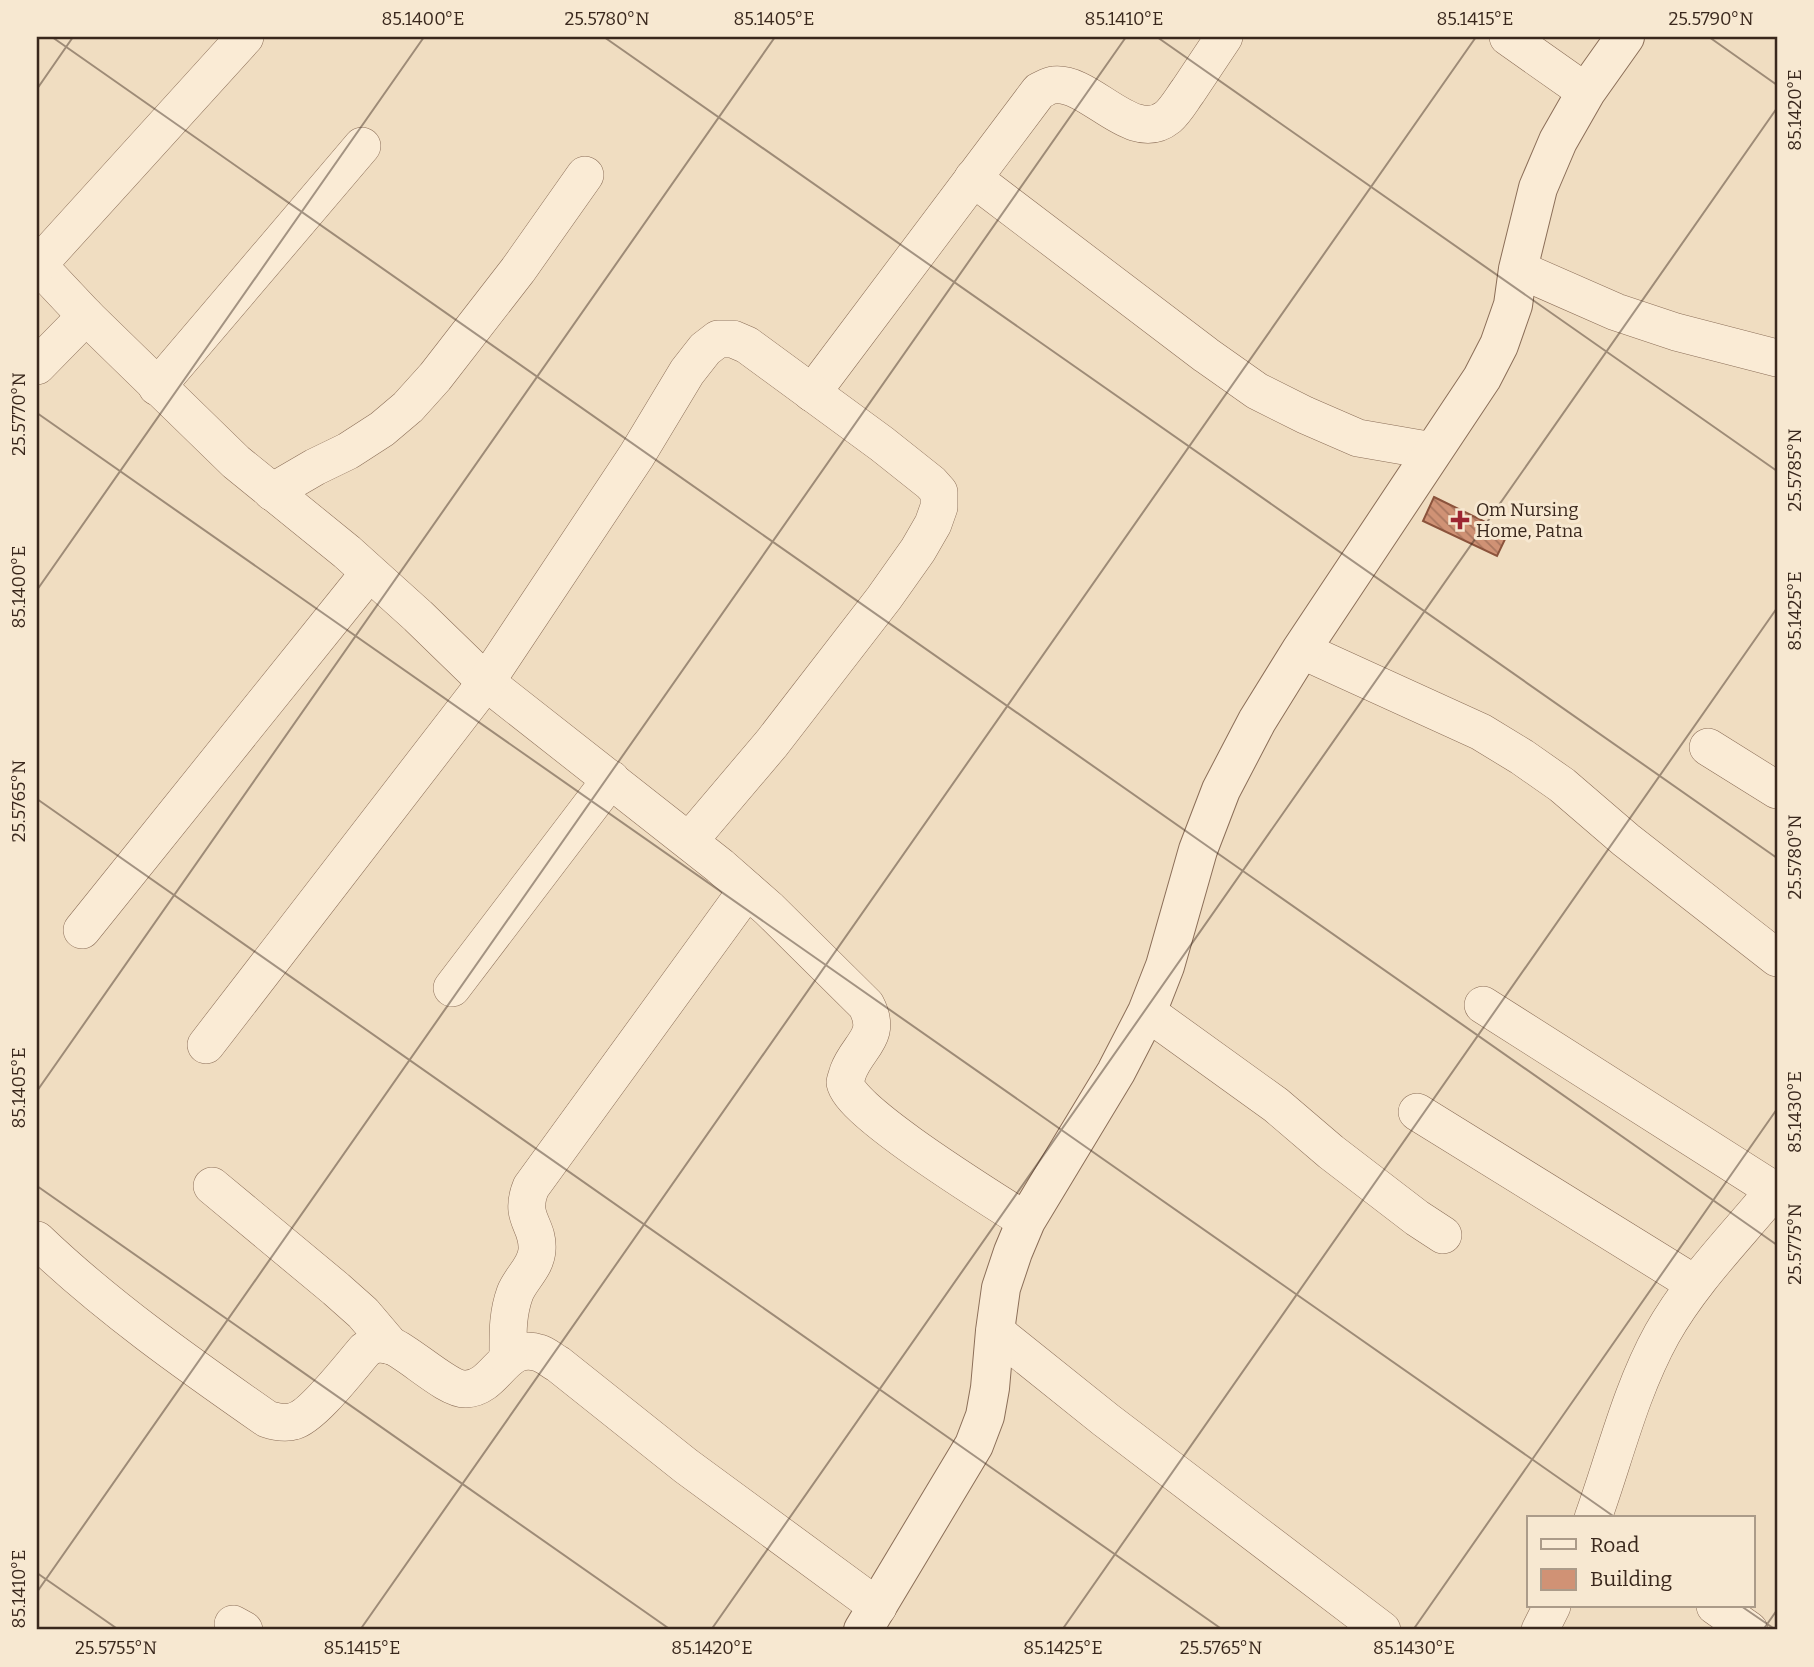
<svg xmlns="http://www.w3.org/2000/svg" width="1814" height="1667" font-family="Bitter,serif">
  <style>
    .building { fill: url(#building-back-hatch); stroke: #8b533c; stroke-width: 2 }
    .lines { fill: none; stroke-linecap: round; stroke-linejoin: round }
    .minor-casing { stroke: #8b6e58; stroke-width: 38 }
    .tertiary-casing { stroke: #8b6e58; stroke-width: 40 }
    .minor { stroke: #faebd5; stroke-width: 37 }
    .tertiary { stroke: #faebd5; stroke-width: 38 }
    .ticks { fill: none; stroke: #3a281d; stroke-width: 2; stroke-opacity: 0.45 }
    .poi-dot { fill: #9d2532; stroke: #f7e8d1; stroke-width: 2.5 }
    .labels { text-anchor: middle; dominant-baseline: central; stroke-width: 6; stroke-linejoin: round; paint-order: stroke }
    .poi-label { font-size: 18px; fill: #3a281d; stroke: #f7e8d1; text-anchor: start }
    .neatline { fill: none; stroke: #3a281d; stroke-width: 2.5 }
    .ticks-label { font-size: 18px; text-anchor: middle; fill: #3a281d }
  </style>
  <defs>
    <pattern id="building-back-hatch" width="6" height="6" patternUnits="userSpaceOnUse" patternTransform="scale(1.75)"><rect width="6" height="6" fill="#d09275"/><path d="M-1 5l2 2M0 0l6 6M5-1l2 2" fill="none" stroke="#aa775f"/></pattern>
  </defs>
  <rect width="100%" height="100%" fill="#f0ddc1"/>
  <!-- building -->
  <polygon class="building" points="1434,497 1508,533 1497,556 1423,521"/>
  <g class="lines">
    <defs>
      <g id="minor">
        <polyline points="1508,37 1586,92"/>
        <polyline points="973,178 1206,355 1257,391 1305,415 1358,438 1433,451"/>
        <path d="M37,264L86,316L236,462L347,552L418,616L486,682L720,866L769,909L866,1005C883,1037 858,1045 848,1072C848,1073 845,1081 845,1082C846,1110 997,1202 1026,1221"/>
        <polyline points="38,265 245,37"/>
        <polyline points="1518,269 1616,312 1676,332 1777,358"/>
        <polyline points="37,366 86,316"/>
        <polyline points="157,387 362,146"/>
        <path d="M812,393L1039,91C1044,89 1049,85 1054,85C1091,81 1132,146 1168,117C1176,110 1182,99 1188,91C1200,73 1212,55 1224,37"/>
        <polyline points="272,492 315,467 348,451 382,429 408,407 435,377 518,270 585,175"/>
        <polyline points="1301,650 1481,732 1522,757 1562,785 1626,840 1777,958"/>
        <polyline points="1708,747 1777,790"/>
        <polyline points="82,930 369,573"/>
        <polyline points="452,988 611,779"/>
        <polyline points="1483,1005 1777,1192"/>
        <polyline points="1147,1012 1276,1105 1331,1152 1417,1218 1443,1235"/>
        <polyline points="206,1045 486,682 637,455 687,372 705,349 718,339 733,339 747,345 882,444 931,483 939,492 939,507 933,524 918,550 884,598 772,743 689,841"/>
        <polyline points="1417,1112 1695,1284"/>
        <polyline points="212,1186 336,1289 363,1313 391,1346"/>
        <path d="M37,1240C107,1307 188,1364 267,1419C276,1422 285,1424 294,1421C313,1416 351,1366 365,1350L376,1343C381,1344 387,1345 392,1346C412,1355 448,1390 466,1389C497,1388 504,1341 539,1353C546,1355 552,1361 558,1364L686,1466L878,1607"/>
        <polyline points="995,1331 1106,1420 1382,1630"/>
        <path d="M508,1358C508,1335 507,1315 515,1293C521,1278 536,1267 537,1250C539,1224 518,1219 531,1187L747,890"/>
        <path d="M1593,1518C1615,1457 1630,1392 1662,1334C1693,1279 1738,1235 1777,1187"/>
        <polyline points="1715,1606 1749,1630"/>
        <polyline points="233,1624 244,1630"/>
        <polyline points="1540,1630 1552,1606"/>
      </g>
      <polyline id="tertiary" points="863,1630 974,1445 985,1416 990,1388 995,1331 1001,1288 1013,1252 1026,1221 1116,1072 1147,1012 1165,966 1198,850 1221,790 1257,721 1301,650 1482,378 1499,345 1513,305 1518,269 1538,188 1558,141 1586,92 1625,37"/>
    </defs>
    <!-- minor casing -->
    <use href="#minor" class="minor-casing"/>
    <!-- tertiary casing -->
    <use href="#tertiary" class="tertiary-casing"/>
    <!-- minor -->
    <use href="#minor" class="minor"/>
    <!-- tertiary -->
    <use href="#tertiary" class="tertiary"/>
  </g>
  <!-- ticks -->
  <path class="ticks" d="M52,37L1777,1245M604,37L1777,858M1157,37L1777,471M1709,37L1777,85M37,89L73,37M37,413L1616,1518M37,590L424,37M37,799L1223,1630M37,1091L775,37M37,1186L671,1630M37,1573L119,1630M37,1592L1126,37M1741,1606L1776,1630M360,1630L1476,37M711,1630L1777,108M1062,1630L1777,608M1413,1630L1777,1109M1763,1630L1777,1610"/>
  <!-- markers -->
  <path class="poi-dot" d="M1456.5 509.5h7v7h7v7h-7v7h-7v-7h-7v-7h7z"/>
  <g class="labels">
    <!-- poi labels -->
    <g class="poi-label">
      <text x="1476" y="510">Om Nursing<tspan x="1476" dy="21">Home, Patna</tspan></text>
    </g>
  </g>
  <!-- border -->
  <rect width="1814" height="1667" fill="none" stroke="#f7e8d1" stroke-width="77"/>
  <!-- legend -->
  <rect x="1527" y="1516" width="228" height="91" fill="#f7e8d1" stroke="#ab9b89" stroke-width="2"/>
  <rect x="1541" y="1539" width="35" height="10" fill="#faebd5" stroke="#ab9b89" stroke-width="2"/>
  <text x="1590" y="1552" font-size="21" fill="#3a281d">Road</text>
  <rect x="1541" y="1569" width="35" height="21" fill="#d09275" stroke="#ab9b89" stroke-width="2"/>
  <text x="1590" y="1586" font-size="21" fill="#3a281d">Building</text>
  <rect x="38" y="38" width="1738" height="1590" class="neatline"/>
  <g class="ticks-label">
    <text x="423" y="25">85.1400°E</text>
    <text x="607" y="25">25.5780°N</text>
    <text x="774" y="25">85.1405°E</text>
    <text x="1124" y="25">85.1410°E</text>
    <text x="1475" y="25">85.1415°E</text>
    <text x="1711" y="25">25.5790°N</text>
    <text transform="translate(1795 110) rotate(-90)" y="6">85.1420°E</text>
    <text transform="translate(19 414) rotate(-90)" y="6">25.5770°N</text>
    <text transform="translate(1795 470) rotate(-90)" y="6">25.5785°N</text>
    <text transform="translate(19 587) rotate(-90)" y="6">85.1400°E</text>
    <text transform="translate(1795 611) rotate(-90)" y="6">85.1425°E</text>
    <text transform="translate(19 801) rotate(-90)" y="6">25.5765°N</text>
    <text transform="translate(1795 857) rotate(-90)" y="6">25.5780°N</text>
    <text transform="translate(19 1088) rotate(-90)" y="6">85.1405°E</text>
    <text transform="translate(1795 1112) rotate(-90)" y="6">85.1430°E</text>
    <text transform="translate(1795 1244) rotate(-90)" y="6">25.5775°N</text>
    <text transform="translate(19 1589) rotate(-90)" y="6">85.1410°E</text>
    <text x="116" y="1654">25.5755°N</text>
    <text x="362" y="1654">85.1415°E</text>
    <text x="712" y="1654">85.1420°E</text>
    <text x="1063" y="1654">85.1425°E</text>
    <text x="1221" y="1654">25.5765°N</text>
    <text x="1414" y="1654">85.1430°E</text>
  </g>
</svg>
